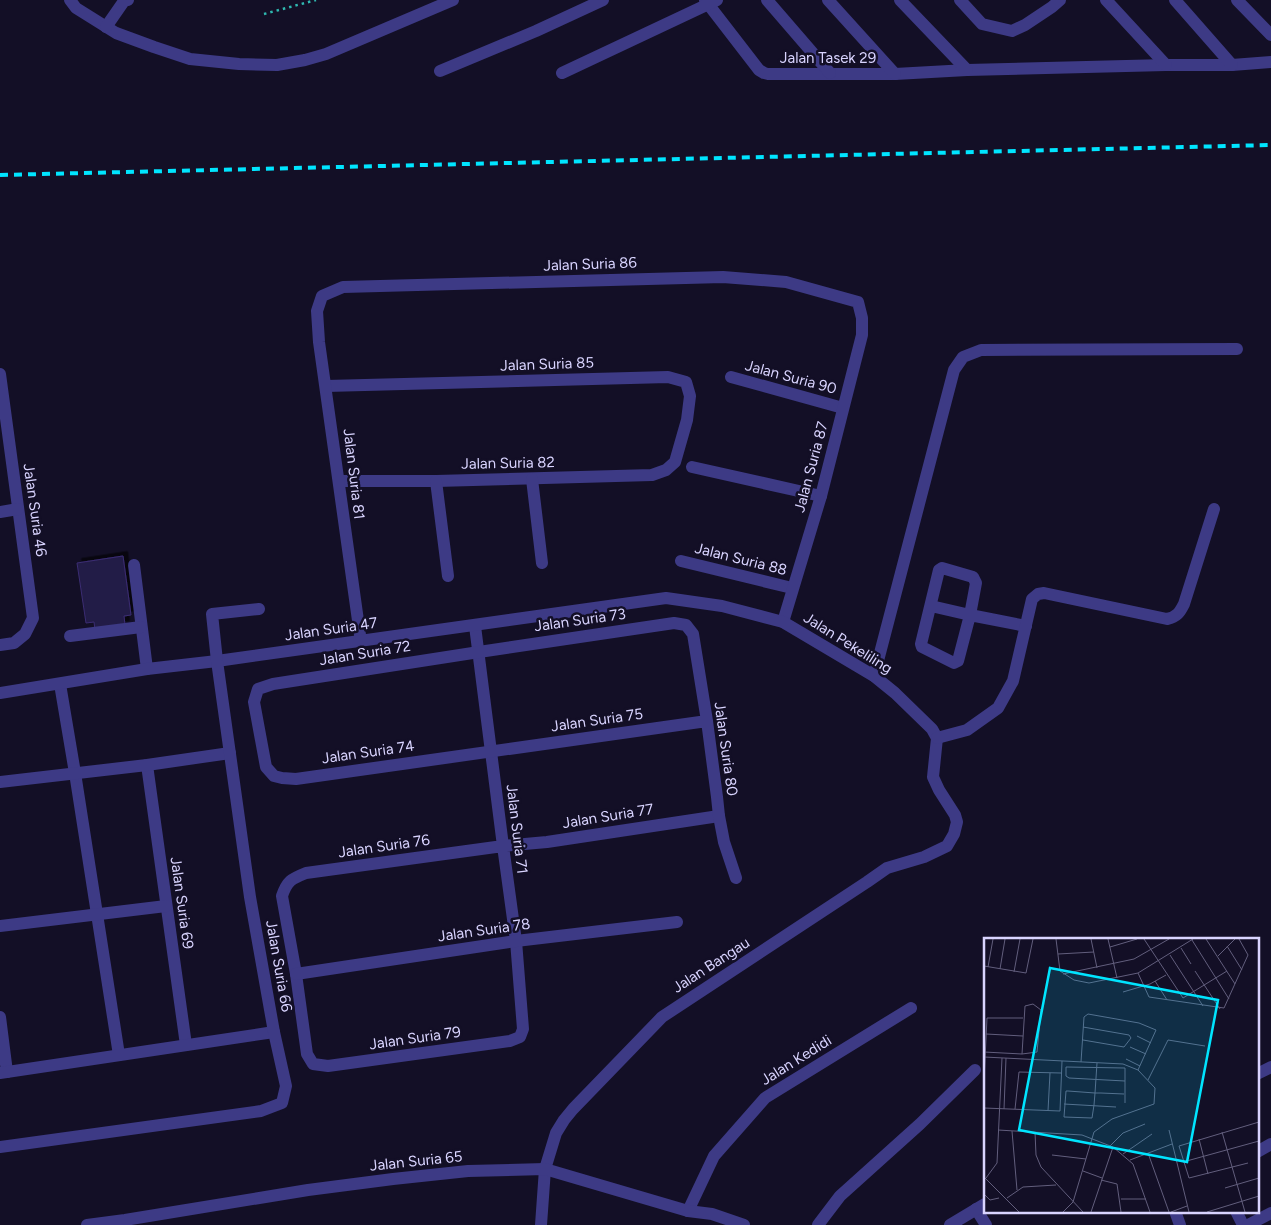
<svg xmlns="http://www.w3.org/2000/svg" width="1271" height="1225" font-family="Figtree,sans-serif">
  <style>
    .building { fill: #241b47; stroke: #3b2d73; filter: url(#shadow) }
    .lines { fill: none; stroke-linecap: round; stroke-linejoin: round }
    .path { stroke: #2fb8b0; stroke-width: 2.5; stroke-dasharray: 2.5 4; stroke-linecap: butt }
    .minor { stroke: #3d3a85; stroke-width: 12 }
    .rail { stroke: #00e5ff; stroke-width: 4; stroke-dasharray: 8 6; stroke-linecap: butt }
    .labels { text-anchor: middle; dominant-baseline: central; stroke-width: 5; stroke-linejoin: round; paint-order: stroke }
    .street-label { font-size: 15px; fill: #d9d4ff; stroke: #130f26 }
    .inset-road { fill: none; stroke: #625e7d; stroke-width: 1 }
    .view { fill: #00e5ff; fill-opacity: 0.15; stroke: #00e5ff; stroke-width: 2.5 }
    .inset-edge { fill: none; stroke: #d9d4ff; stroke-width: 2.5 }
  </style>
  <defs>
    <filter id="shadow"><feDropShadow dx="4.5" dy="-4.5" stdDeviation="0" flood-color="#0009"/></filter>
  </defs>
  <rect width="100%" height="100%" fill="#130f26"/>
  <!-- building -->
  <polygon class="building" points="123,556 131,615 124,616 125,625 95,630 94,622 86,623 77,563"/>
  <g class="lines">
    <!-- path -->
    <polyline class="path" points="264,14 316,0"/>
    <!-- minor -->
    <g class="minor">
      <polyline points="70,0 76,8 116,33 154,47 190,59 239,64 277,65 305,60 326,54 453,0"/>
      <polyline points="705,0 759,70 764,73 768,74 895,74 967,70 1166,65 1232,65 1271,62"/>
      <polyline points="767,0 830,73"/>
      <polyline points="828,0 895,74"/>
      <polyline points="900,0 967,70"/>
      <polyline points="960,0 982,24 1012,31 1025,25 1052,7 1060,0"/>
      <polyline points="1106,0 1166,65"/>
      <polyline points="1175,0 1232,65"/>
      <polyline points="1237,0 1271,35"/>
      <polyline points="106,27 124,1 128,0"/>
      <polyline points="440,71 536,31 603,0"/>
      <polyline points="562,73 717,0"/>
      <polyline points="0,374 33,618 25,634 14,643 0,645"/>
      <polyline points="731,377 843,408"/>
      <polyline points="326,386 668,377 686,382 690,396 687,420 675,462 666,470 652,475 436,481 339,481"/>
      <polyline points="692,467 821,496"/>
      <polyline points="532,479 542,563"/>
      <polyline points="436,481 448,576"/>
      <polyline points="0,512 18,509"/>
      <polyline points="681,561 792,588"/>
      <polyline points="134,565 147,669"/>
      <polyline points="931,606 970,615 958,661 954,663 922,647 921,644 939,570 942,568 973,577 976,583 970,615 1026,626"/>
      <path d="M475,626L503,846L516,941L523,1029L520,1037L510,1041L328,1066L313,1064L307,1054L296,974L282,896C287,881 291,879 306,873L503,846L547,842L719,816"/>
      <polyline points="70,636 141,627"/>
      <polyline points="361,642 319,342 317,311 322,296 343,287 723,277 786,282 858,302 862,318 862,335 821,496 783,622"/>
      <polyline points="874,676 954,370 963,357 981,350 1237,349"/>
      <polyline points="60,684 75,773 119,1055"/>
      <polyline points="0,693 147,669 217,661 666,598 722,606 783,622 874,676 895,693 932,729 937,738 933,777 939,790 955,815 957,822 954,834 947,846 924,857 887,868 867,882 662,1017 573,1109 564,1120 556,1133 545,1169 541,1225"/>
      <polyline points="707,721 296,779 282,778 274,776 266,767 254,702 258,689 273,684 479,652 674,623 686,625 693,634 707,721 717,797 719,816 724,842 736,878"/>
      <path d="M937,738L967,730L998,708L1013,681L1032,599L1038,594L1044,593L1167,619C1177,617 1180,612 1184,604L1214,509"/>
      <polyline points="147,765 186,1045"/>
      <polyline points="0,782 147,765 230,753"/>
      <polyline points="0,926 166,906"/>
      <polyline points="296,974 516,941 677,922"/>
      <polyline points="0,1017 7,1072"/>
      <polyline points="0,1073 274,1032"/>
      <polyline points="1257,1074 1271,1067"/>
      <polyline points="0,1147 261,1111 282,1103 286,1086 274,1032 250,897 217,661 212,614 259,609"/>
      <polyline points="1257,1152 1271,1144"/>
      <polyline points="976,1209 986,1225"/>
      <polyline points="688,1211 714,1156 765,1098 911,1008"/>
      <polyline points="1175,1211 1180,1225"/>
      <polyline points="1236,1211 1243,1225"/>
      <polyline points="87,1225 125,1220 308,1190 393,1179 468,1171 545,1169 688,1211 712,1214 744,1225"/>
      <polyline points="818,1225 840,1196 920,1124 975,1070"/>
      <polyline points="950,1225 985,1204"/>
      <polyline points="1248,1225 1271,1213"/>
    </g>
    <!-- rail -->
    <polyline class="rail" points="0,175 1271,145"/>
  </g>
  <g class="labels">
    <!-- street labels -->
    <g class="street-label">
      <text x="828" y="58">Jalan Tasek 29</text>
      <text transform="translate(590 264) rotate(-2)">Jalan Suria 86</text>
      <text transform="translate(547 364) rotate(-2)">Jalan Suria 85</text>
      <text transform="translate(791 377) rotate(15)">Jalan Suria 90</text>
      <text transform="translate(508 463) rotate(-1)">Jalan Suria 82</text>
      <text transform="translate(811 467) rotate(-75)">Jalan Suria 87</text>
      <text transform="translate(354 474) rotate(83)">Jalan Suria 81</text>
      <text transform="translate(35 510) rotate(82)">Jalan Suria 46</text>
      <text transform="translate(741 559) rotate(14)">Jalan Suria 88</text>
      <text transform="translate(580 620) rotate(-8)">Jalan Suria 73</text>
      <text transform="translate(331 629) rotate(-8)">Jalan Suria 47</text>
      <text transform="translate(848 643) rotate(32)">Jalan Pekeliling</text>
      <text transform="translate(365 653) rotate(-9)">Jalan Suria 72</text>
      <text transform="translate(597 720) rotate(-8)">Jalan Suria 75</text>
      <text transform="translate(726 749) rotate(82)">Jalan Suria 80</text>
      <text transform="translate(368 752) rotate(-8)">Jalan Suria 74</text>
      <text transform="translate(608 816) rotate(-9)">Jalan Suria 77</text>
      <text transform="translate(517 829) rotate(83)">Jalan Suria 71</text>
      <text transform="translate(384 846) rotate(-8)">Jalan Suria 76</text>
      <text transform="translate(182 903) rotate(82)">Jalan Suria 69</text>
      <text transform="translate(484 930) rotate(-8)">Jalan Suria 78</text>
      <text transform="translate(711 965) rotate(-33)">Jalan Bangau</text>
      <text transform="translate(279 966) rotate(80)">Jalan Suria 66</text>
      <text transform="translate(415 1038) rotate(-8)">Jalan Suria 79</text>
      <text transform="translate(796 1060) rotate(-32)">Jalan Kedidi</text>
      <text transform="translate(416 1161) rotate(-6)">Jalan Suria 65</text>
    </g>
  </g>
  <!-- overview -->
  <g transform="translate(984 938)">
    <rect width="275" height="275" fill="#130f26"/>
    <path class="inset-road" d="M72,1L76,33L90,42L105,45L154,35L209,1M107,1L113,30M124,1L133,40M160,1L199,60L243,33M222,1L251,46M208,2L245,61M243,8L258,32M126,9L153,1M197,10L207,26M74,16L110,14M186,17L219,68M234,18L251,1M0,28L42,35L49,1M4,29L9,1M16,31L21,1M211,33L236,71M30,34L36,1M154,35L165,59L240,70L264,17L255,1M79,36L150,21L185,1M171,43L183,62M139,54L166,46L182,37M2,96L39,98M153,98L167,105M99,102L140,109L147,100L145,97L99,89M146,109L162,116M0,114L38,116L53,114L57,72L49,66L41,68L38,116M0,119L139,126L154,132L171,150L170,166L128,181L110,194L89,264L79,274M142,121L156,128M97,124L100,79L104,76L155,85L172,92L154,132M113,125L111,155L110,167L108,180L80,179L82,153H84L111,155H117L140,156M0,142L3,80H39M164,142L184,102L221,108M141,165V130L82,129V138L85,140L141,143M80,166L132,169M0,170L76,173L78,123M20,171L22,120M31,171L35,134L77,135M64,173L66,135M14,192L98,197L129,209L149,226L166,274M185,192L205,274M28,193L33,252M51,194L52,217L57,229L99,274M238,194L261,274M215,201L224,236M126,208L139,195L161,186M164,215L185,274M139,216L168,196M68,217L102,221M146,222L188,206M199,224L275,203M264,225L205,240L195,208L275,184M99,233L118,240M0,239L35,274M2,240L13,225L18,120M117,242L133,246L137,274M241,250L275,240M1,257L6,262L15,260M23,260L39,249L72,247M137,261H162M107,274L129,209M187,274L203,268M223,274L275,258"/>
    <path class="view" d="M66,30L234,62L203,224L35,192Z"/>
    <rect width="275" height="275" class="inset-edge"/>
  </g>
</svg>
